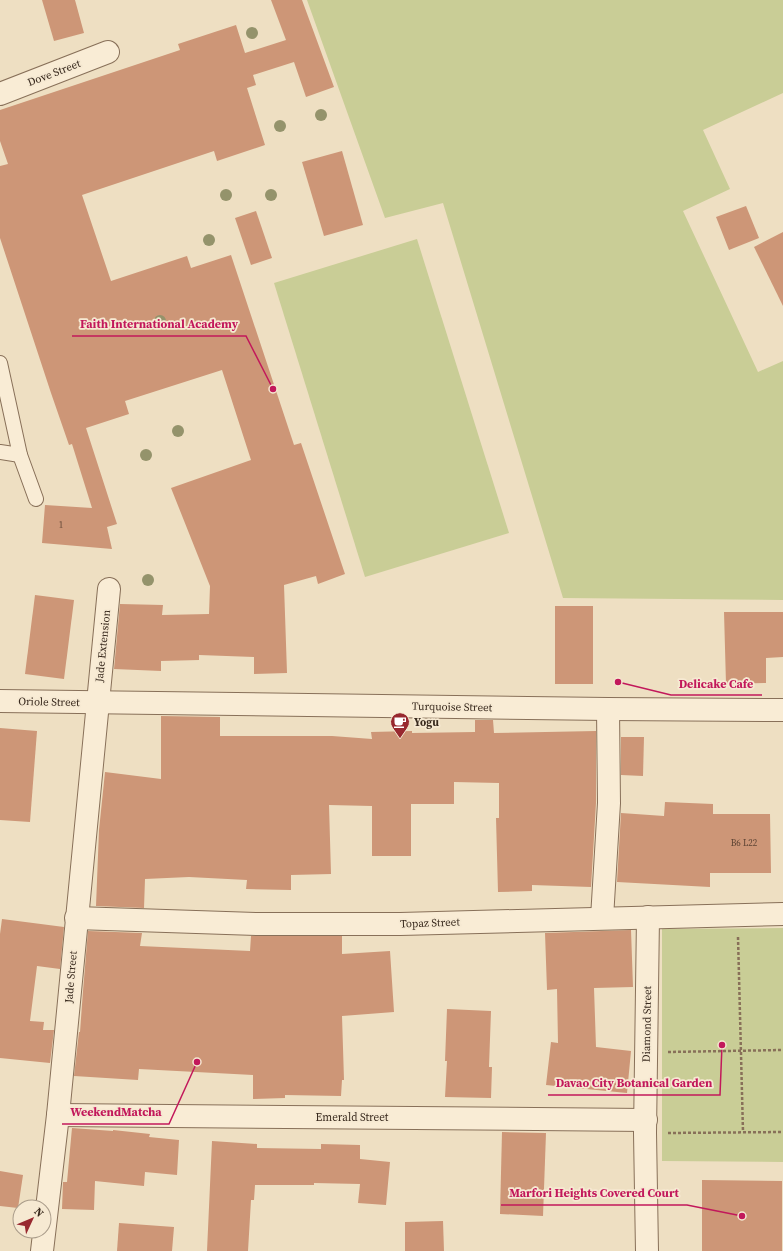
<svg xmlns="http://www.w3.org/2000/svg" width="783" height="1251" font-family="'Source Serif 4',serif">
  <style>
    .green { fill: #c9cd96 }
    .building { fill: #cd9677 }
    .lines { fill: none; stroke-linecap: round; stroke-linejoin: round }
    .lane-casing { stroke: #887059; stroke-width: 16 }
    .street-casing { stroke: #887059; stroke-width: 24 }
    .path { stroke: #887059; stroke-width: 2.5; stroke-dasharray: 3 2; stroke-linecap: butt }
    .lane { stroke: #f9ecd5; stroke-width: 14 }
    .street { stroke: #f9ecd5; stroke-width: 22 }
    .tree { fill: #94936b }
    .labels { text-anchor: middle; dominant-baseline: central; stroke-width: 3.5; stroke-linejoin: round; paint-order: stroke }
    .number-label { font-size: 9px; fill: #5d4434 }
    .street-label { font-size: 11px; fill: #38291d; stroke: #f6e9d2 }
    .poi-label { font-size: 11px; font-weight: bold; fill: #38291d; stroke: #f6e9d2; text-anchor: start }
    .leader { fill: none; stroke: #c2185b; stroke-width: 1.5 }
    .callout-dot { fill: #c2185b; stroke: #f6e9d2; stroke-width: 1.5 }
    .callout-label { font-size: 12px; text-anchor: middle; font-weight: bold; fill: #c2185b; stroke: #f6e9d2; stroke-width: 3.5; stroke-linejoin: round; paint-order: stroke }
  </style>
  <rect width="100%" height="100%" fill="#eedfc2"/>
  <!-- green -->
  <g class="green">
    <polygon points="307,0 783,0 783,93 703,130 730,189 683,211 758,372 783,361 783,600 563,598 443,203 385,218"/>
    <polygon points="417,239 509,533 365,577 274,283"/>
    <polygon points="783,928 783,1162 662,1161 662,929"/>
  </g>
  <!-- building -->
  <g class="building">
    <polygon points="42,0 75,0 84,33 54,41"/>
    <polygon points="271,0 302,0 334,87 306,97 294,62 253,75 256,85 247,88 265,145 217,161 214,151 82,195 111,281 187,256 191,268 231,255 294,445 301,443 345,574 318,584 316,576 284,585 287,673 254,674 254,657 199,655 199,660 161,661 161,671 114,669 120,604 163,605 162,615 209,614 210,586 171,488 251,460 222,370 125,401 129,414 86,428 117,524 107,527 112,549 42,543 45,505 92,508 72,444 69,445 51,393 0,238 0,166 8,164 0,141 0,110 180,50 178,44 236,25 245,53 286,40"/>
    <polygon points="342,151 363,225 324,236 302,162"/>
    <polygon points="746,206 759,238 729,250 716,217"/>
    <polygon points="256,211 272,258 251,265 235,218"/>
    <polygon points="783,232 783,306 754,247"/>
    <polygon points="35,595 74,600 64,679 25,674"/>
    <rect x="555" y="606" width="38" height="78"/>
    <polygon points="724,612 783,612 783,657 766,658 766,683 726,684"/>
    <polygon points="161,716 220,717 220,736 332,736 372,739 371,732 412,731 412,733 475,732 475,720 493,720 494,733 596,731 596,803 591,887 532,885 532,891 498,892 496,818 499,818 499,783 454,782 454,804 411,804 411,856 372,856 372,806 329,805 331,874 291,875 291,890 246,889 247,880 189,877 145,879 144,908 96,906 99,830 105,772 161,779"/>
    <polygon points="0,728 37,731 30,822 0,820"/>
    <polygon points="621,737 644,737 643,776 621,775"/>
    <polygon points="665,802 713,804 713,814 770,814 771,873 710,873 710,887 617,882 621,813 664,816"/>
    <polygon points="2,919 64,927 60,969 37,966 30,1021 44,1022 43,1030 54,1030 50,1063 0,1058 0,934"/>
    <polygon points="631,930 633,987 594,988 596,1047 631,1051 627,1093 546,1085 551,1042 558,1043 557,989 547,990 545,933"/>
    <polygon points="88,931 142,933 140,946 250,951 251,936 342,936 342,954 390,951 394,1012 342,1016 344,1080 342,1080 341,1096 285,1095 285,1098 253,1099 253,1075 139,1069 138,1080 74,1076 79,1032 80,1032 83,991"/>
    <polygon points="447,1009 491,1011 489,1067 492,1067 491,1098 445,1097 447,1061 445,1061"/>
    <polygon points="72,1128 113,1131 113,1130 150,1134 149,1137 179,1140 177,1175 145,1172 144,1186 95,1181 94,1210 62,1209 63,1182 67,1182"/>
    <polygon points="502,1132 546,1133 543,1216 500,1214"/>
    <polygon points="212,1141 257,1144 257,1148 321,1149 321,1144 360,1145 360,1159 390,1162 386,1205 358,1203 360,1184 314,1183 314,1185 255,1185 254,1200 251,1200 248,1251 207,1251"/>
    <polygon points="0,1171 23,1175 18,1208 0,1206"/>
    <polygon points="702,1180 782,1181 782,1251 702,1251"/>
    <polygon points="443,1221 444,1251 405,1251 405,1222"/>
    <polygon points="119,1223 174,1227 172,1251 117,1251"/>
  </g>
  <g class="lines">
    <defs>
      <g id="lane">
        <polyline points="0,363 20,455 36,499"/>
        <polyline points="0,452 20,455"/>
      </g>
      <g id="street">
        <polyline points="0,94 108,52"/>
        <polyline points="0,701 608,709 783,710"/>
        <polyline points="76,918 257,924 400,924 783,914"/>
        <polyline points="602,918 609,803 608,709"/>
        <polyline points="58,1115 646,1120"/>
        <polyline points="42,1251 58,1115 109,589"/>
        <polyline points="647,1251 645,1133 648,917"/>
      </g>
    </defs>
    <!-- lane casing -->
    <use href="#lane" class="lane-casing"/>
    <!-- street casing -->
    <use href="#street" class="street-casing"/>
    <!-- path -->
    <g class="path">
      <polyline points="738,937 743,1132"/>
      <polyline points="668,1052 783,1050"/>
      <polyline points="668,1133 783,1132"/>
    </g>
    <!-- lane -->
    <use href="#lane" class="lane"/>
    <!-- street -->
    <use href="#street" class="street"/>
  </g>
  <!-- trees -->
  <g class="tree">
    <circle cx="252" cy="33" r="6"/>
    <circle cx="321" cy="115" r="6"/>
    <circle cx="280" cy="126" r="6"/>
    <circle cx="226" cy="195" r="6"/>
    <circle cx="271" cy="195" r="6"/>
    <circle cx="209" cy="240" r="6"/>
    <circle cx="160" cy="321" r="6"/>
    <circle cx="178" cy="431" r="6"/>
    <circle cx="146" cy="455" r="6"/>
    <circle cx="148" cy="580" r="6"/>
  </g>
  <!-- icons -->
  <defs>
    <symbol id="cafe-pin" viewBox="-11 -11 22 30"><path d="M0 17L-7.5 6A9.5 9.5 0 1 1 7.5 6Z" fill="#98282f" stroke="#f6e9d2"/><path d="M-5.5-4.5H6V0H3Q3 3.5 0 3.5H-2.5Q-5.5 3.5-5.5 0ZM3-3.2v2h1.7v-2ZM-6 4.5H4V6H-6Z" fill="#fff"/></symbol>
  </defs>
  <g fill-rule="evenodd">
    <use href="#cafe-pin" x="389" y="711" width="22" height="30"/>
  </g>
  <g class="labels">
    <!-- number labels -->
    <g class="number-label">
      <text x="61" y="525">1</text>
      <text x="744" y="843">B6 L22</text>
    </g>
    <!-- street labels -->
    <g class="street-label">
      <text transform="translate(54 73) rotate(-21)">Dove Street</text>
      <text transform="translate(103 646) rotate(-84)">Jade Extension</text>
      <text transform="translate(49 702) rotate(1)">Oriole Street</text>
      <text transform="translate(452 707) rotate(1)">Turquoise Street</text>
      <text transform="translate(430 923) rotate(-2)">Topaz Street</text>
      <text transform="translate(71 977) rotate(-85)">Jade Street</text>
      <text transform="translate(647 1024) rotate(-89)">Diamond Street</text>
      <text x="352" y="1117">Emerald Street</text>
    </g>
    <!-- poi labels -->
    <g class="poi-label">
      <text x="414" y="722">Yogu</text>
    </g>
  </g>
  <!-- callouts -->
  <path class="leader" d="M273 389L246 336H72M618 682L671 695H762M722 1045L720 1095H548M197 1062L169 1124H62M742 1216L687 1205H501"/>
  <g class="callout-dot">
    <circle cx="273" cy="389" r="4"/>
    <circle cx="618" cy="682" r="4"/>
    <circle cx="722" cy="1045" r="4"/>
    <circle cx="197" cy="1062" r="4"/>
    <circle cx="742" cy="1216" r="4"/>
  </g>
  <g class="callout-label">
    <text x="159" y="328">Faith International Academy</text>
    <text x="716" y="688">Delicake Cafe</text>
    <text x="634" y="1087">Davao City Botanical Garden</text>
    <text x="116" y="1116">WeekendMatcha</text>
    <text x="594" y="1197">Marfori Heights Covered Court</text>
  </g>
  <!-- north arrow -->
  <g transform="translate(32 1219) rotate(46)"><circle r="19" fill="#f6e9d2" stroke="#aa9c8a"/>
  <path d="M0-3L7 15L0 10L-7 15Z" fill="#98282f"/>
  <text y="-6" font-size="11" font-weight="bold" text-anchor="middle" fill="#38291d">N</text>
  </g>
</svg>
